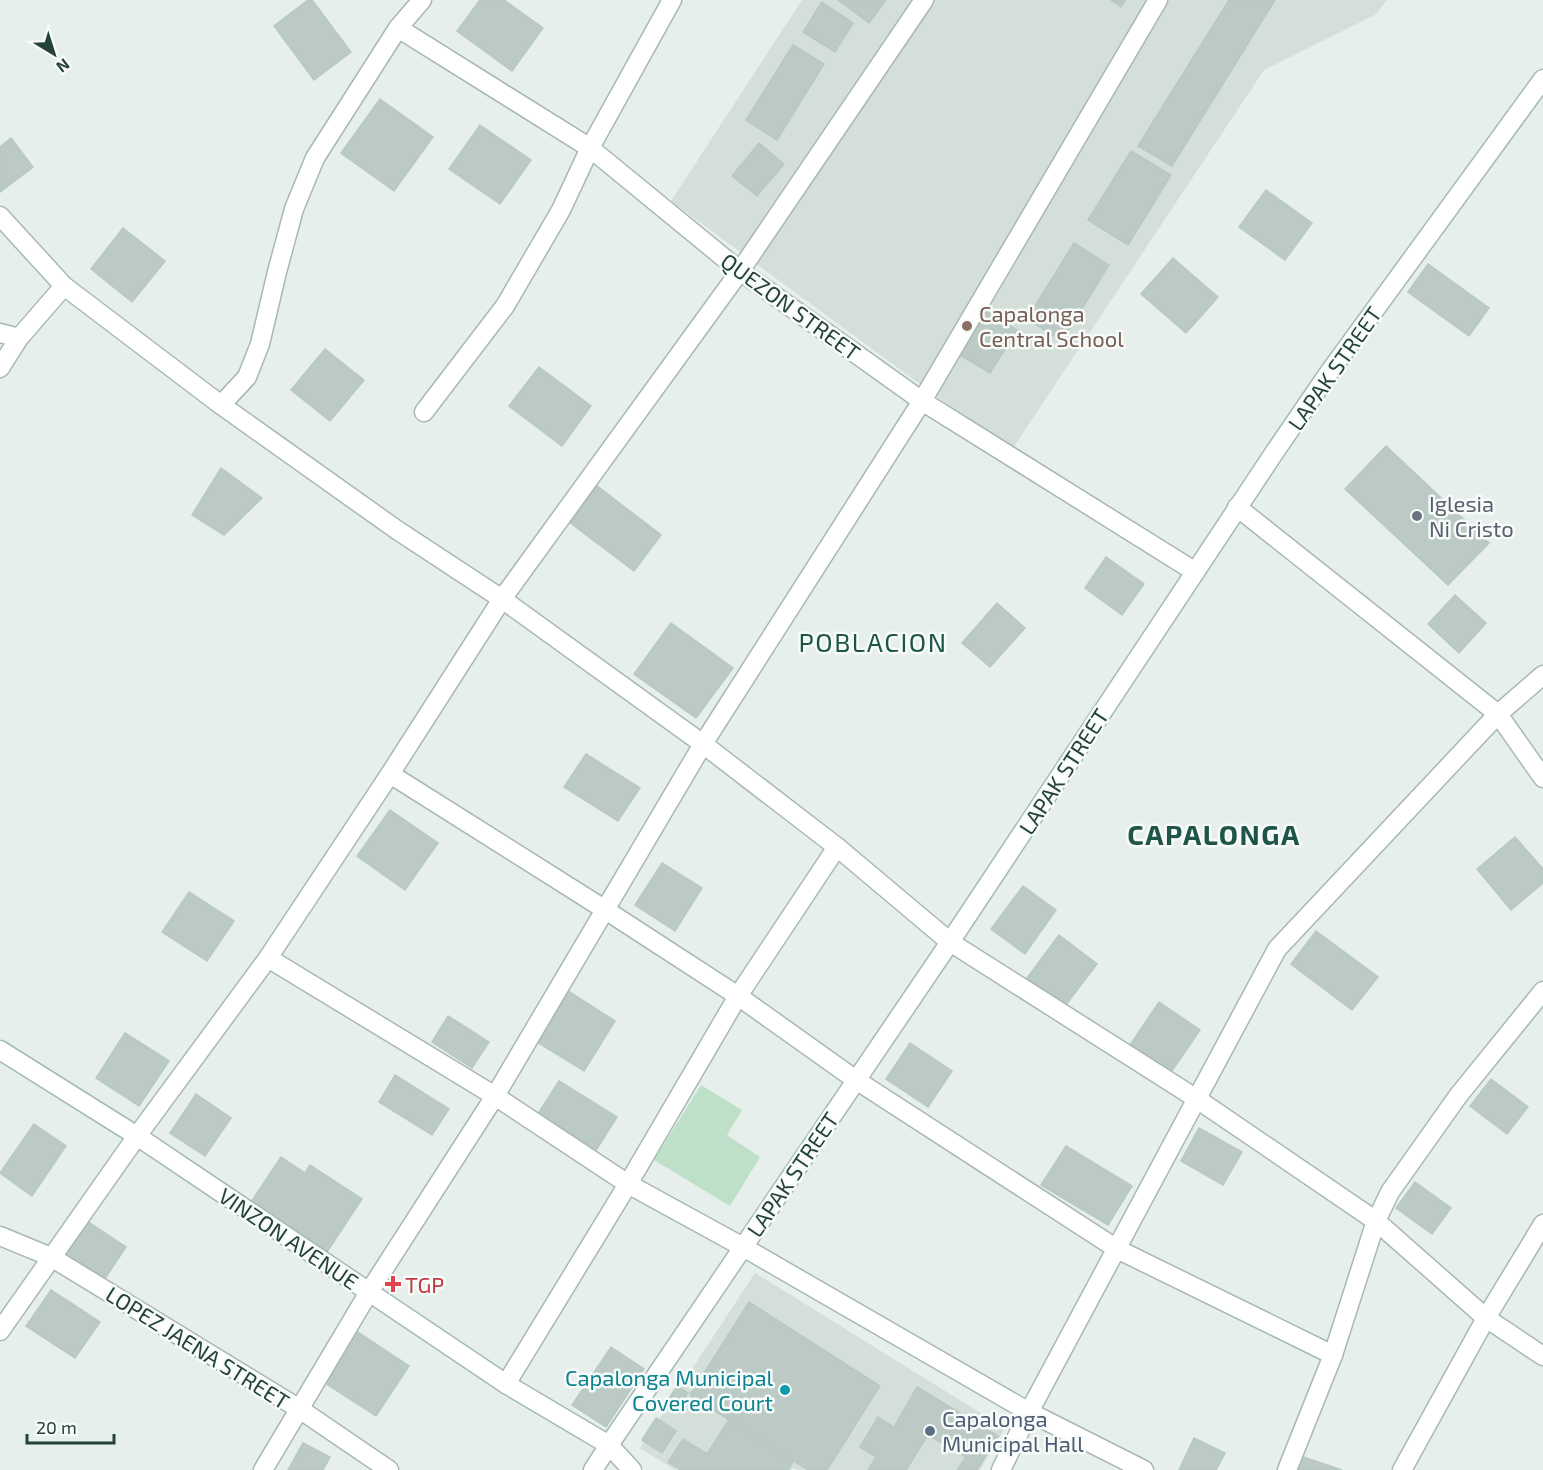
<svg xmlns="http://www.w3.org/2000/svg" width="1543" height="1470" font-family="'Exo 2',sans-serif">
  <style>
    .built { fill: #d4dfda }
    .green { fill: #bfe0c8 }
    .building { fill: #bbcac4; stroke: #b8c9c2; stroke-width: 1.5 }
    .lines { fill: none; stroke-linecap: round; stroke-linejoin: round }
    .service-casing { stroke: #a8b8b2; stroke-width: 21 }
    .minor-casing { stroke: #a8b8b2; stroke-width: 21 }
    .tertiary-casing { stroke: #a8b8b2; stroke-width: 21 }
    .secondary-casing { stroke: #a4bbb3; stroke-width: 21 }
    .service { stroke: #fff; stroke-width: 18 }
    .minor { stroke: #fff; stroke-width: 18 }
    .tertiary { stroke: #fff; stroke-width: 18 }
    .secondary { stroke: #fff; stroke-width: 18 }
    .education-dot { fill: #8d6e63; stroke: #f7fbf9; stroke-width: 2 }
    .worship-dot { fill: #6b7280; stroke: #f7fbf9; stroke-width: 2 }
    .health-dot { fill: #e0444e; stroke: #f7fbf9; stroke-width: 2 }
    .culture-dot { fill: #0f9aa8; stroke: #f7fbf9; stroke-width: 2 }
    .service-dot { fill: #5c6f8a; stroke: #f7fbf9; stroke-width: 2 }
    .labels { text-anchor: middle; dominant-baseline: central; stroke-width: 5; stroke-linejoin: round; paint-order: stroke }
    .street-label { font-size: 22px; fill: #24423a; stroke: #f7fbf9 }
    .education-label { font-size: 22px; fill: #785e54; stroke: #f7fbf9; text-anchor: start }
    .worship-label { font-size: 22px; fill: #5b616d; stroke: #f7fbf9; text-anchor: start }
    .health-label { font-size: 22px; fill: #be3a42; stroke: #f7fbf9; text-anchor: start }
    .culture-label { font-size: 22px; fill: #0d838f; stroke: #f7fbf9; text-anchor: end }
    .service-label { font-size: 22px; fill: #4e5e75; stroke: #f7fbf9; text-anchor: start }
    .quarter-label { font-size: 26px; letter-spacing: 1.5px; fill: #1f5548; stroke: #f7fbf9 }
    .district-label { font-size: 28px; font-weight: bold; letter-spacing: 1.5px; fill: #1f5548; stroke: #f7fbf9 }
  </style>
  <rect width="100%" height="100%" fill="#e6efeb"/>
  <!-- built -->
  <g class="built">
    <polygon points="802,0 1387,0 1375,15 1264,70 1011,451 671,201"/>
    <polygon points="755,1273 1005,1428 980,1470 798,1470 793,1468 791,1470 675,1470 640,1448"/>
  </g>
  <!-- green -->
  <polygon class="green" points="701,1085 742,1110 727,1135 760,1157 730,1206 654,1160"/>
  <!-- building -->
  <g class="building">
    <polygon points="308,0 312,0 351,52 314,80 274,26"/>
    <polygon points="480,0 504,0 543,28 512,71 457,31"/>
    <polygon points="838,0 886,0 869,23"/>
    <polygon points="1111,0 1125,0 1121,7"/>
    <polygon points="1229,0 1275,0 1172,166 1138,146"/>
    <polygon points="822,2 853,23 835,52 803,32"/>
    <polygon points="793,45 824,64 777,140 746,120"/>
    <polygon points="380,99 433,137 394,191 341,153"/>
    <polygon points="480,125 531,160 500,204 449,169"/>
    <polygon points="11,138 33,167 0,192 0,147"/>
    <polygon points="759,143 784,164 757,196 732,176"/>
    <polygon points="1131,151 1171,175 1128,245 1088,220"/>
    <polygon points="1266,190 1312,223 1285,260 1239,227"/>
    <polygon points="123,228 165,261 132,302 91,269"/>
    <polygon points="1074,243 1109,265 1062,341 1027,319"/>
    <polygon points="1173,258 1218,297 1186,333 1141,294"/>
    <polygon points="1428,264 1489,308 1469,336 1408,292"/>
    <polygon points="986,311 1017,330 990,373 960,355"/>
    <polygon points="325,349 364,380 330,421 291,390"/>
    <polygon points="539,367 591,406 562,446 509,406"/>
    <polygon points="1386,446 1489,543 1448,585 1345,489"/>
    <polygon points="221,468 262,498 224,535 192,515"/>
    <polygon points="596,485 661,535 634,571 568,521"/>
    <polygon points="1106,557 1144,584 1122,615 1085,588"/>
    <polygon points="1455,595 1486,623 1459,653 1428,624"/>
    <polygon points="997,603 1025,628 990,667 962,643"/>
    <polygon points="671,623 733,668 696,718 634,674"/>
    <polygon points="586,754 640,788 618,821 564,787"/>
    <polygon points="390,810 438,843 405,890 357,856"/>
    <polygon points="1515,837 1543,869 1543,883 1511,910 1477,869"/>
    <polygon points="662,863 702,888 675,931 635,905"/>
    <polygon points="1023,886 1056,910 1025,954 991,929"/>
    <polygon points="189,892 234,921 207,961 162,932"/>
    <polygon points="1316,931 1378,977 1352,1010 1291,964"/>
    <polygon points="1059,935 1097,964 1065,1006 1027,978"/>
    <polygon points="568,991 615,1021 584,1071 537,1042"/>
    <polygon points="1159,1002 1200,1030 1167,1078 1126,1051"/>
    <polygon points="448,1016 489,1042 472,1068 432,1042"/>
    <polygon points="125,1033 169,1061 139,1106 96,1078"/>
    <polygon points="910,1043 952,1071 928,1107 886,1079"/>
    <polygon points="395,1075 449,1109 432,1135 379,1102"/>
    <polygon points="1491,1079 1528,1107 1507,1134 1470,1106"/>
    <polygon points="559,1081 617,1117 595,1152 537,1115"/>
    <polygon points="196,1094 231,1118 205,1156 170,1133"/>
    <polygon points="34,1124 66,1146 32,1196 0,1173"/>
    <polygon points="1199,1128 1242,1152 1223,1185 1181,1161"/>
    <polygon points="1066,1146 1132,1186 1108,1225 1041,1185"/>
    <polygon points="281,1157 305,1173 310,1165 362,1199 323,1258 247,1208"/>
    <polygon points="1415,1182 1451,1208 1432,1234 1396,1208"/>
    <polygon points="87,1221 126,1247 102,1283 63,1258"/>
    <polygon points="51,1290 100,1322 75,1358 26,1326"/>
    <polygon points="749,1302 880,1386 827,1470 808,1470 690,1395"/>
    <polygon points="355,1330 409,1366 376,1416 322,1381"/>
    <polygon points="611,1347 644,1369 606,1427 572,1405"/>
    <polygon points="677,1386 688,1393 678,1407 668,1400"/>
    <polygon points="917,1387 998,1436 977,1470 957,1470 966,1457 928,1435 906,1470 868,1470 876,1457 860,1447 878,1417 894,1427"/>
    <polygon points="656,1418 676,1431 662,1453 642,1440"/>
    <polygon points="728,1421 793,1462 788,1470 681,1470 668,1462 683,1439 707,1454"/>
    <polygon points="1194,1438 1225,1453 1216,1470 1179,1470"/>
    <polygon points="303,1443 330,1457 323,1470 288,1470"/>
    <polygon points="1300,1456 1342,1470 1295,1470"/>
  </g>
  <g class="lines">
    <defs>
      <g id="service">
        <polyline points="740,271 924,0"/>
        <polyline points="922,401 1158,0"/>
        <polyline points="1376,1221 1486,1318 1543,1356"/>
        <polyline points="609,1445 632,1470"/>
        <polyline points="1402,1470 1486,1318 1543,1224"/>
      </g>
      <g id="minor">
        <polyline points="398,28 590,148 740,271 922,401 1194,571"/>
        <polyline points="0,216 64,286 221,405 397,530 502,599 703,744 837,847 950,942 1197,1099 1376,1221"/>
        <polyline points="0,333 19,338"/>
        <polyline points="0,368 19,338 64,286"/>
        <polyline points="221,405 247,377 260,344 277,272 294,209 315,158 398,28 422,0"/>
        <polyline points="424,412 505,306 561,210 590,148 672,0"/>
        <polyline points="1237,507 1498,714 1543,778"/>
        <polyline points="390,774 604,909 738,996 856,1080 1117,1249 1333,1355"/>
        <polyline points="268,958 495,1096 628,1184 743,1247 1029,1412 1144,1470"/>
        <polyline points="0,1236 51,1257 298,1408 389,1470"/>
        <polyline points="0,1331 137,1136 268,958 390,774 502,599 740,271"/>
        <polyline points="506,1384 628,1184 738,996 837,847"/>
        <polyline points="263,1470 369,1292 495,1096 703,744 922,401"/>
        <polyline points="1001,1470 1029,1412 1277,949 1498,714 1543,675"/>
        <polyline points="1287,1470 1333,1355 1376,1221 1390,1192 1458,1096 1543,991"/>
      </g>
      <polyline id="tertiary" points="593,1470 609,1445"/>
      <polyline id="secondary" points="0,1050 137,1136 506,1384 609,1445 950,942 1274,453 1328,374 1543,79"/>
    </defs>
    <!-- service casing -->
    <use href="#service" class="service-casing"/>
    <!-- minor casing -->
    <use href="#minor" class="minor-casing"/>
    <!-- tertiary casing -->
    <use href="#tertiary" class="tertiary-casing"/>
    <!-- secondary casing -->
    <use href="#secondary" class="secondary-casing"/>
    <!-- service -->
    <use href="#service" class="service"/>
    <!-- minor -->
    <use href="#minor" class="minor"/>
    <!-- tertiary -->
    <use href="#tertiary" class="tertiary"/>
    <!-- secondary -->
    <use href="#secondary" class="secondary"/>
  </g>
  <!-- markers -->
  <circle class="education-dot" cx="967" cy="326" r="6"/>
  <circle class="worship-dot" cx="1417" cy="516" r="6"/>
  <path class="health-dot" d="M390 1275h6v6h6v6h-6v6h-6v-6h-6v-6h6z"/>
  <circle class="culture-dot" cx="785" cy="1390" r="6"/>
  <circle class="service-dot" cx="930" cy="1431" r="6"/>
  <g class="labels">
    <!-- street labels -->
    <g class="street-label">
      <text transform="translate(791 306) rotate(36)">QUEZON STREET</text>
      <text transform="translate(1334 368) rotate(-55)">LAPAK STREET</text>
      <text transform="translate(1063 771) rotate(-57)">LAPAK STREET</text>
      <text transform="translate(792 1174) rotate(-56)">LAPAK STREET</text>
      <text transform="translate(289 1238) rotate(34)">VINZON AVENUE</text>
      <text transform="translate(198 1347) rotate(32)">LOPEZ JAENA STREET</text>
    </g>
    <!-- education labels -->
    <g class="education-label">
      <text x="979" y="313">Capalonga<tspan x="979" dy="25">Central School</tspan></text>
    </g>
    <!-- worship labels -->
    <g class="worship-label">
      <text x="1429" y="503">Iglesia<tspan x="1429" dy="25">Ni Cristo</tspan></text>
    </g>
    <!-- health labels -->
    <g class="health-label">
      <text x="405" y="1284">TGP</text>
    </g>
    <!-- culture labels -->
    <g class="culture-label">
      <text x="773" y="1377">Capalonga Municipal<tspan x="773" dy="25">Covered Court</tspan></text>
    </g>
    <!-- service labels -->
    <g class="service-label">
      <text x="942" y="1418">Capalonga<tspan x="942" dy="25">Municipal Hall</tspan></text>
    </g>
    <!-- quarter labels -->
    <g class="quarter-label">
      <text x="873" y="641">POBLACION</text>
    </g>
    <!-- district labels -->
    <g class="district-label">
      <text x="1214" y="834">CAPALONGA</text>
    </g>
  </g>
  <!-- north arrow -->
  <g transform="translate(54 54) rotate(142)" stroke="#f7fbf9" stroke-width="4.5" paint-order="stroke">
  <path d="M0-4.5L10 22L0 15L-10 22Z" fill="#24423a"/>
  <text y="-9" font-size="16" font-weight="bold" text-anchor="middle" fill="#24423a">N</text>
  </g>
  <!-- scale -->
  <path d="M27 1434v9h87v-9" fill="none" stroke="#24423a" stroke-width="3"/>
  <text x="36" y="1434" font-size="18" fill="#24423a" stroke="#f7fbf9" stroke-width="4.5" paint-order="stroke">20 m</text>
</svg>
